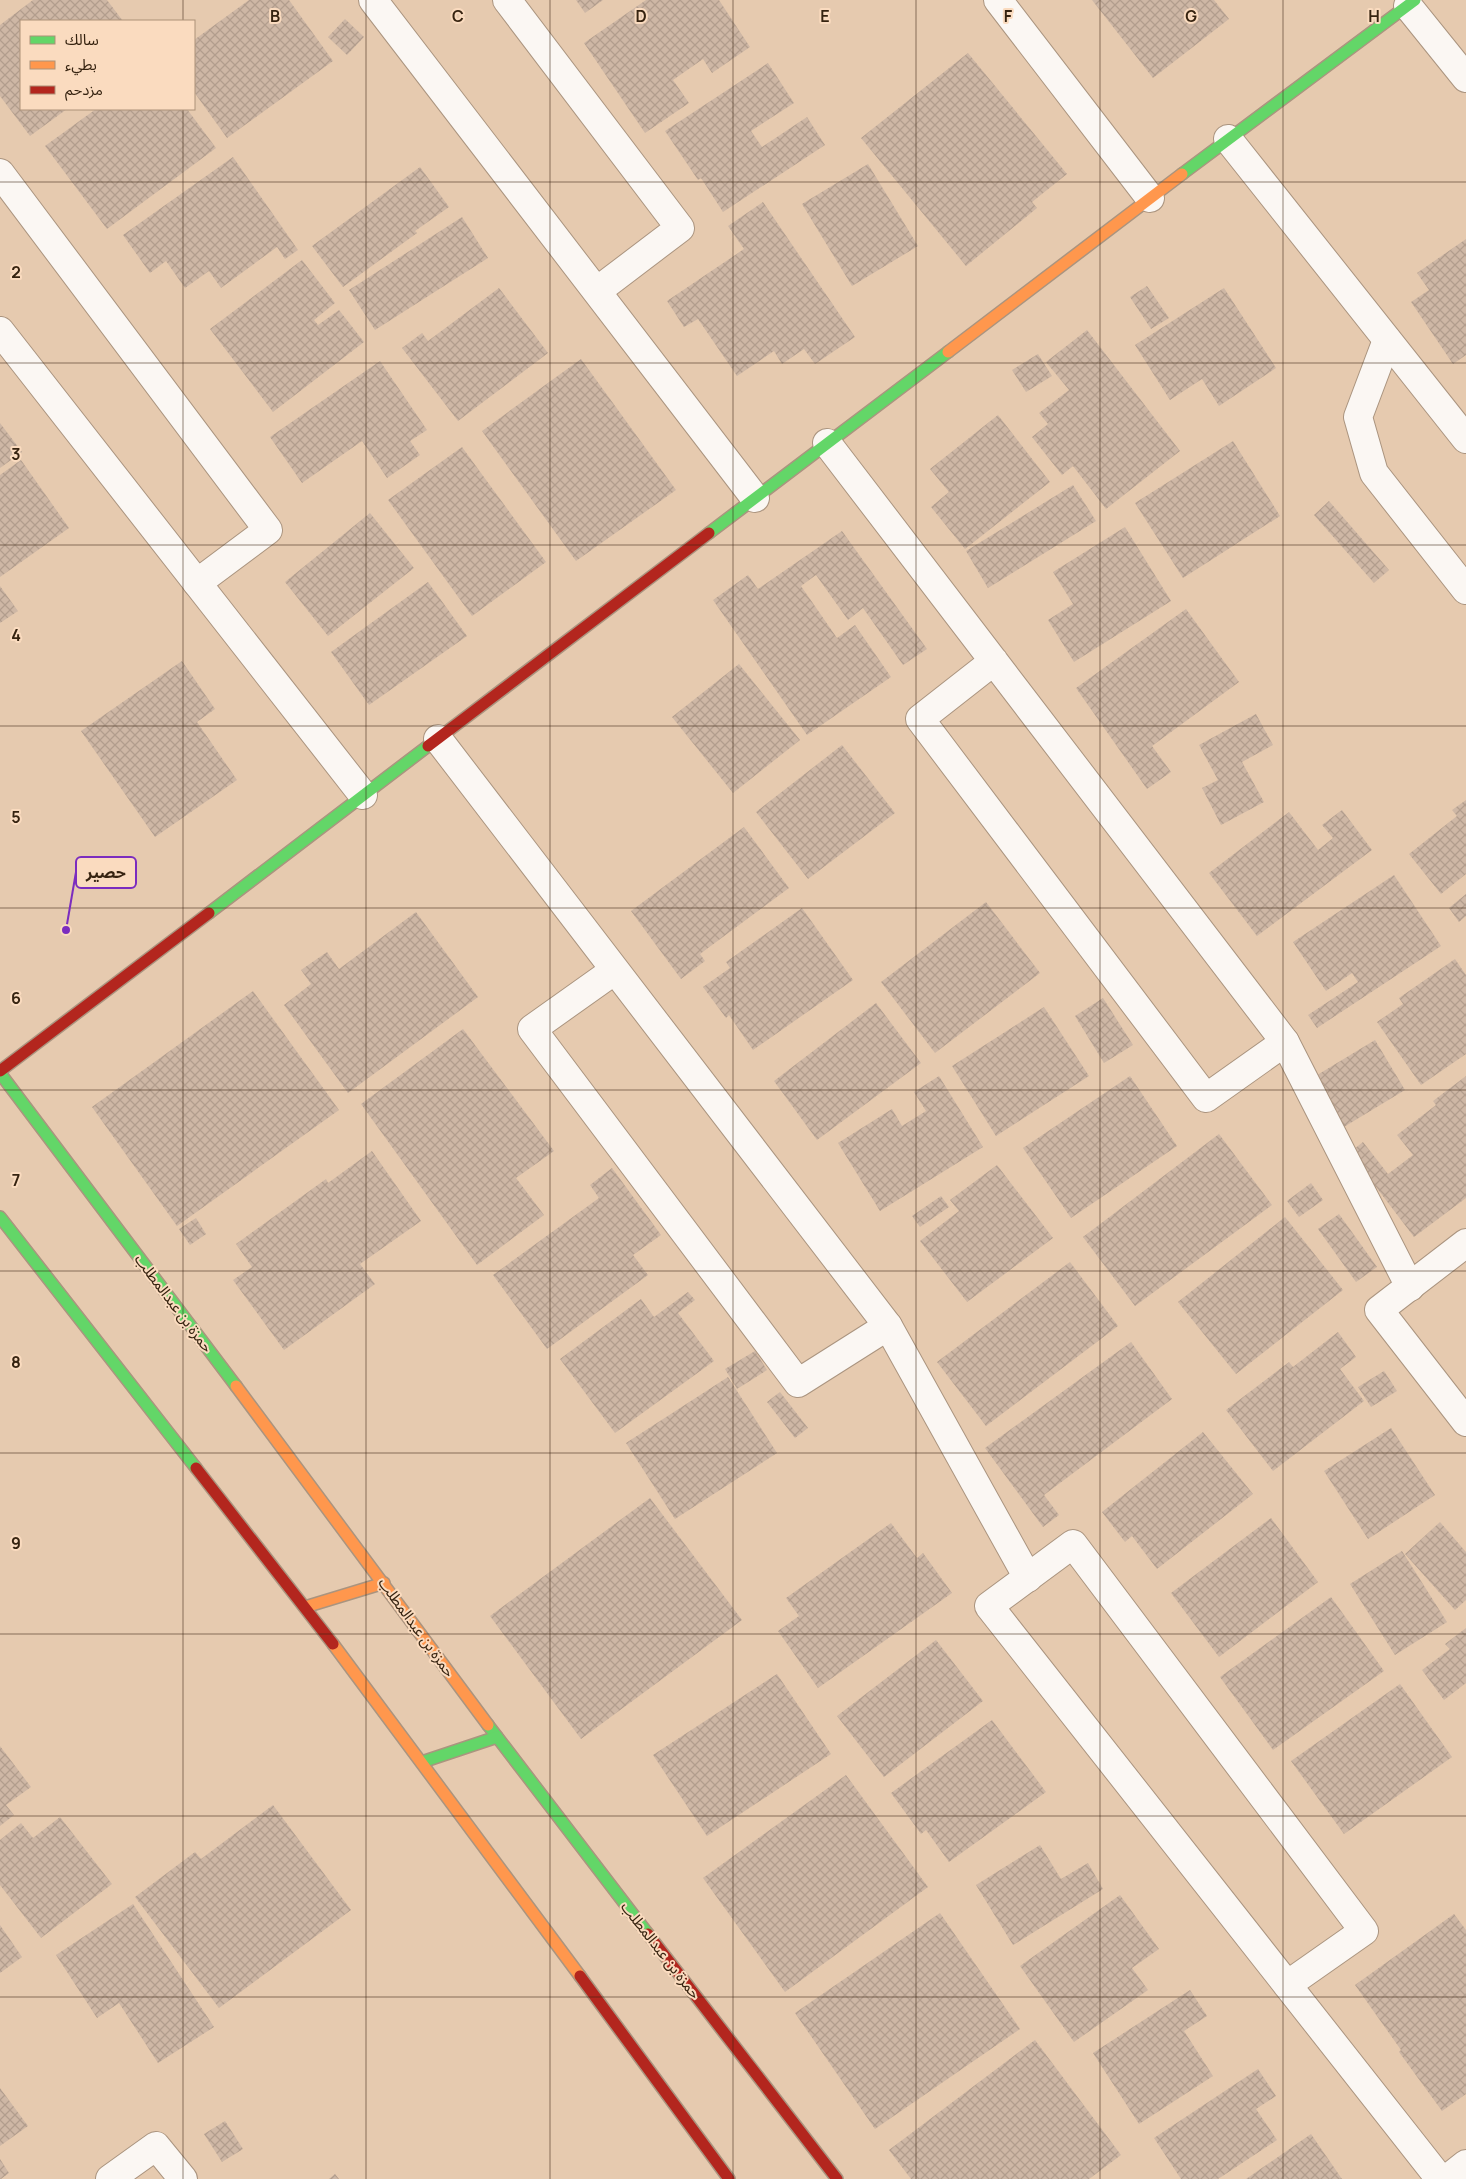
<svg xmlns="http://www.w3.org/2000/svg" width="1466" height="2179" font-family="Manrope,'Noto Sans Arabic',sans-serif">
  <style>
    .building { fill: url(#building-cross-hatch) }
    .lines { fill: none; stroke-linecap: round; stroke-linejoin: round }
    .street-casing { stroke: #aa947f; stroke-width: 30 }
    .fast-casing { stroke: #aa947f; stroke-width: 14 }
    .slow-casing { stroke: #aa947f; stroke-width: 14 }
    .jam-casing { stroke: #aa947f; stroke-width: 14 }
    .street { stroke: #fbf7f3; stroke-width: 28 }
    .fast { stroke: #63d668; stroke-width: 11 }
    .slow { stroke: #ff974d; stroke-width: 11 }
    .jam { stroke: #b3261e; stroke-width: 11 }
    .grid { fill: none; stroke: #362310; stroke-width: 1; stroke-opacity: 0.55 }
    .labels { text-anchor: middle; dominant-baseline: central; stroke-width: 4; stroke-linejoin: round; paint-order: stroke }
    .street-label { font-size: 15px; fill: #362310; stroke: #fadbbf }
    .grid-label { font-size: 16px; text-anchor: middle; font-weight: bold; fill: #362310; stroke: #fadbbf; stroke-width: 4; stroke-linejoin: round; paint-order: stroke }
    .leader { fill: none; stroke: #7b2cbf; stroke-width: 2 }
    .callout-dot { fill: #7b2cbf; stroke: #fadbbf; stroke-width: 2 }
    .callout { fill: #fadbbf; stroke: #7b2cbf; stroke-width: 2 }
    .callout-label { font-size: 16px; text-anchor: middle; font-weight: bold; fill: #362310 }
  </style>
  <defs>
    <pattern id="building-cross-hatch" width="8" height="8" patternUnits="userSpaceOnUse" patternTransform="scale(1.25)"><rect width="8" height="8" fill="#ceb7a5"/><path d="M0 0l8 8M0 8l8-8" fill="none" stroke="#b29d8d"/></pattern>
  </defs>
  <rect width="100%" height="100%" fill="#e6caaf"/>
  <!-- building -->
  <g class="building">
    <polygon points="33,0 107,0 123,21 21,21 21,109 67,109 30,136 0,96 0,25"/>
    <polygon points="249,0 289,0 333,61 227,138 194,92 194,40"/>
    <polygon points="576,0 603,0 585,13"/>
    <polygon points="646,0 719,0 750,47 712,73 703,59 673,80 689,103 645,133 584,43"/>
    <polygon points="1092,0 1214,0 1229,19 1153,78"/>
    <polygon points="345,19 364,37 347,55 328,37"/>
    <polygon points="968,53 1067,174 1032,202 1037,208 966,266 861,138"/>
    <polygon points="768,63 794,103 751,131 762,147 807,117 825,145 723,212 701,178 698,180 665,131"/>
    <polygon points="96,109 187,109 216,148 107,229 45,146"/>
    <polygon points="233,157 298,250 285,259 277,247 221,288 209,271 185,288 166,261 150,273 123,235"/>
    <polygon points="868,164 918,246 852,286 802,204"/>
    <polygon points="420,167 449,207 415,231 417,233 343,287 312,246"/>
    <polygon points="763,202 855,337 815,364 804,349 782,364 774,351 737,376 698,319 684,327 667,301 744,249 728,226"/>
    <polygon points="462,217 488,258 375,330 349,290"/>
    <polygon points="1466,239 1466,355 1453,364 1411,302 1429,290 1417,273"/>
    <polygon points="302,260 335,303 314,320 318,325 339,310 364,342 273,412 210,329"/>
    <polygon points="1147,286 1169,318 1151,329 1130,297"/>
    <polygon points="499,288 548,353 458,421 402,348 422,333 428,341"/>
    <polygon points="1224,288 1276,368 1219,406 1202,379 1170,400 1135,345"/>
    <polygon points="1087,330 1180,451 1106,509 1073,466 1062,475 1032,437 1048,424 1039,413 1069,390 1046,362"/>
    <polygon points="1038,354 1052,376 1026,392 1012,370"/>
    <polygon points="581,359 676,490 576,561 482,431"/>
    <polygon points="380,361 427,430 410,441 420,455 387,478 362,441 302,483 270,437"/>
    <polygon points="998,415 1050,482 965,549 931,507 949,492 930,469"/>
    <polygon points="0,423 22,452 0,468"/>
    <polygon points="1233,441 1280,516 1183,578 1135,503"/>
    <polygon points="462,447 546,562 472,616 388,500"/>
    <polygon points="21,460 69,528 0,577 0,475"/>
    <polygon points="1073,485 1096,521 988,588 966,551"/>
    <polygon points="1329,501 1389,570 1374,583 1314,515"/>
    <polygon points="370,513 414,568 328,636 285,582"/>
    <polygon points="1125,527 1171,601 1074,662 1048,620 1073,604 1053,572"/>
    <polygon points="842,531 927,649 903,665 863,608 848,620 816,575 801,586 837,638 855,625 891,677 807,735 713,600 748,575 758,589"/>
    <polygon points="428,582 467,636 369,705 331,652"/>
    <polygon points="0,586 18,611 0,623"/>
    <polygon points="1186,609 1239,682 1152,746 1171,772 1147,789 1076,688"/>
    <polygon points="182,661 215,709 197,722 237,780 155,837 81,731"/>
    <polygon points="739,664 800,740 733,793 672,717"/>
    <polygon points="1256,714 1273,745 1242,762 1264,802 1221,825 1202,788 1218,780 1199,745"/>
    <polygon points="842,745 895,813 808,879 756,812"/>
    <polygon points="1466,800 1466,874 1441,894 1409,854 1457,816 1452,810"/>
    <polygon points="1342,810 1372,850 1257,936 1209,873 1289,812 1318,850 1333,838 1322,825"/>
    <polygon points="744,827 789,888 700,954 705,961 681,979 631,911"/>
    <polygon points="1394,875 1441,946 1317,1028 1308,1015 1358,982 1352,973 1326,991 1293,942"/>
    <polygon points="1466,894 1466,916 1459,922 1449,908"/>
    <polygon points="986,902 1040,973 935,1053 881,982"/>
    <polygon points="802,908 853,980 753,1050 729,1015 726,1018 703,987 730,968 726,962"/>
    <polygon points="416,912 478,997 348,1093 284,1005 311,984 301,970 327,952 339,969"/>
    <polygon points="1455,959 1466,975 1466,1054 1421,1085 1377,1022 1403,1004 1399,998"/>
    <polygon points="253,991 339,1110 177,1226 92,1107"/>
    <polygon points="1103,998 1133,1045 1104,1063 1075,1016"/>
    <polygon points="876,1003 921,1063 817,1140 774,1081"/>
    <polygon points="1044,1007 1089,1076 996,1136 952,1066"/>
    <polygon points="463,1029 554,1151 516,1178 544,1215 477,1265 361,1104"/>
    <polygon points="1375,1040 1405,1090 1334,1133 1304,1083"/>
    <polygon points="939,1076 983,1147 880,1211 838,1143 892,1109 902,1126 926,1111 914,1092"/>
    <polygon points="1130,1076 1177,1146 1071,1218 1023,1148"/>
    <polygon points="1466,1076 1466,1198 1414,1237 1376,1187 1371,1191 1345,1156 1363,1142 1388,1174 1413,1155 1397,1135 1436,1105 1433,1101"/>
    <polygon points="1219,1134 1272,1205 1135,1306 1083,1237"/>
    <polygon points="372,1151 421,1221 360,1264 375,1284 284,1350 233,1280 252,1267 236,1244 326,1179 328,1183"/>
    <polygon points="997,1165 1053,1238 967,1302 920,1241 959,1211 950,1200"/>
    <polygon points="612,1168 661,1235 633,1255 648,1275 547,1349 493,1275 599,1198 590,1185"/>
    <polygon points="1311,1183 1323,1200 1299,1217 1287,1201"/>
    <polygon points="941,1196 949,1207 920,1227 912,1216"/>
    <polygon points="1339,1214 1377,1267 1356,1282 1318,1229"/>
    <polygon points="1285,1217 1343,1290 1236,1374 1178,1302"/>
    <polygon points="196,1218 206,1234 190,1245 179,1229"/>
    <polygon points="1070,1262 1118,1326 986,1426 937,1362"/>
    <polygon points="688,1292 695,1300 678,1313 714,1361 615,1433 560,1359 641,1299 654,1317"/>
    <polygon points="1338,1332 1356,1357 1340,1369 1364,1401 1273,1471 1226,1410 1289,1362 1293,1367"/>
    <polygon points="1131,1342 1172,1399 1044,1495 1059,1515 1043,1527 985,1448"/>
    <polygon points="755,1351 767,1370 737,1389 725,1369"/>
    <polygon points="1384,1371 1397,1391 1371,1407 1358,1387"/>
    <polygon points="728,1377 777,1453 675,1519 626,1443"/>
    <polygon points="780,1392 808,1428 795,1438 767,1402"/>
    <polygon points="1391,1428 1435,1495 1368,1539 1324,1471"/>
    <polygon points="1203,1432 1253,1494 1157,1569 1132,1536 1125,1542 1102,1512"/>
    <polygon points="650,1498 742,1620 581,1739 490,1616"/>
    <polygon points="1271,1518 1318,1582 1219,1657 1171,1593"/>
    <polygon points="1440,1522 1466,1552 1466,1600 1455,1610 1405,1554"/>
    <polygon points="891,1523 917,1558 923,1553 952,1593 818,1688 778,1631 799,1616 786,1598"/>
    <polygon points="1402,1551 1447,1622 1395,1655 1350,1584"/>
    <polygon points="1331,1597 1384,1671 1273,1750 1220,1677"/>
    <polygon points="1466,1628 1466,1683 1444,1700 1422,1670 1450,1649 1445,1644"/>
    <polygon points="936,1640 983,1701 884,1777 837,1716"/>
    <polygon points="777,1674 831,1754 707,1836 653,1755"/>
    <polygon points="1400,1684 1452,1757 1344,1834 1291,1761"/>
    <polygon points="992,1720 1046,1792 949,1862 926,1830 921,1834 891,1793"/>
    <polygon points="0,1746 31,1787 6,1805 14,1815 0,1826"/>
    <polygon points="846,1775 928,1887 785,1992 703,1878"/>
    <polygon points="273,1805 351,1910 219,2008 135,1897 195,1852 201,1859"/>
    <polygon points="60,1817 112,1884 41,1938 0,1885 0,1840 21,1823 33,1838"/>
    <polygon points="1040,1845 1061,1879 1088,1863 1103,1889 1013,1945 976,1885"/>
    <polygon points="1120,1895 1159,1949 1132,1968 1148,1990 1074,2042 1020,1966"/>
    <polygon points="133,1904 214,2027 158,2063 119,2003 97,2018 56,1955"/>
    <polygon points="940,1913 1020,2029 875,2129 795,2013"/>
    <polygon points="1454,1914 1466,1930 1466,2094 1442,2111 1399,2052 1401,2050 1355,1985"/>
    <polygon points="0,1925 22,1957 0,1973"/>
    <polygon points="1190,1990 1207,2016 1184,2031 1213,2076 1139,2124 1093,2053"/>
    <polygon points="1035,2040 1121,2155 1089,2179 911,2179 889,2150"/>
    <polygon points="1258,2069 1276,2096 1256,2109 1277,2140 1218,2179 1181,2179 1154,2138"/>
    <polygon points="0,2088 28,2126 0,2146"/>
    <polygon points="225,2121 243,2149 222,2162 204,2134"/>
    <polygon points="1311,2134 1342,2179 1246,2179"/>
    <polygon points="0,2159 9,2173 1,2179 0,2179"/>
    <polygon points="335,2174 339,2179 329,2179"/>
  </g>
  <g class="lines">
    <defs>
      <g id="street">
        <polyline points="373,0 755,498"/>
        <polyline points="507,0 680,228 597,291"/>
        <polyline points="998,0 1150,198"/>
        <polyline points="1408,6 1466,78"/>
        <polyline points="1228,139 1466,439"/>
        <polyline points="0,173 268,530 197,583"/>
        <polyline points="0,331 363,795"/>
        <polyline points="1387,340 1358,417 1374,473 1466,590"/>
        <polyline points="827,443 1285,1042 1206,1098 920,719 994,661"/>
        <polyline points="438,739 888,1326 798,1383 532,1029 615,970"/>
        <polyline points="1285,1042 1410,1287"/>
        <polyline points="1466,1243 1379,1310 1466,1422"/>
        <polyline points="888,1326 1028,1578"/>
        <polyline points="1287,1985 1364,1931 1073,1544 989,1606 1440,2179"/>
        <polyline points="110,2179 156,2146 183,2179"/>
        <polyline points="1447,2179 1466,2164"/>
      </g>
      <g id="fast">
        <polyline points="1182,174 1415,0"/>
        <polyline points="709,533 948,352"/>
        <polyline points="209,913 428,746"/>
        <polyline points="0,1073 236,1386"/>
        <polyline points="0,1217 196,1468"/>
        <polyline points="488,1725 648,1934"/>
        <polyline points="422,1762 497,1737"/>
      </g>
      <g id="slow">
        <polyline points="948,352 1182,174"/>
        <polyline points="236,1386 488,1725"/>
        <polyline points="305,1607 384,1583"/>
        <polyline points="333,1644 580,1976"/>
      </g>
      <g id="jam">
        <polyline points="428,746 709,533"/>
        <polyline points="0,1071 209,913"/>
        <polyline points="196,1468 333,1644"/>
        <polyline points="648,1934 837,2179"/>
        <polyline points="580,1976 729,2179"/>
      </g>
    </defs>
    <!-- street casing -->
    <use href="#street" class="street-casing"/>
    <!-- fast casing -->
    <use href="#fast" class="fast-casing"/>
    <!-- slow casing -->
    <use href="#slow" class="slow-casing"/>
    <!-- jam casing -->
    <use href="#jam" class="jam-casing"/>
    <!-- street -->
    <use href="#street" class="street"/>
    <!-- fast -->
    <use href="#fast" class="fast"/>
    <!-- slow -->
    <use href="#slow" class="slow"/>
    <!-- jam -->
    <use href="#jam" class="jam"/>
  </g>
  <!-- grid -->
  <path class="grid" d="M183,0V21M366,0V2179M550,0V2179M733,0V2179M916,0V2179M1100,0V2179M1283,0V2179M183,109V2179M0,182H1466M0,363H1466M0,545H1466M0,726H1466M0,908H1466M0,1090H1466M0,1271H1466M0,1453H1466M0,1634H1466M0,1816H1466M0,1997H1466"/>
  <g class="labels">
    <!-- street labels -->
    <g class="street-label">
      <text transform="translate(174 1303) rotate(53)">حمزة بن عبدالمطلب</text>
      <text transform="translate(417 1627) rotate(54)">حمزة بن عبدالمطلب</text>
      <text transform="translate(661 1950) rotate(52)">حمزة بن عبدالمطلب</text>
    </g>
  </g>
  <g class="grid-label">
    <text x="275" y="22">B</text>
    <text x="458" y="22">C</text>
    <text x="641" y="22">D</text>
    <text x="825" y="22">E</text>
    <text x="1008" y="22">F</text>
    <text x="1191" y="22">G</text>
    <text x="1374" y="22">H</text>
    <text x="16" y="278">2</text>
    <text x="16" y="460">3</text>
    <text x="16" y="641">4</text>
    <text x="16" y="823">5</text>
    <text x="16" y="1004">6</text>
    <text x="16" y="1186">7</text>
    <text x="16" y="1368">8</text>
    <text x="16" y="1549">9</text>
  </g>
  <!-- callouts -->
  <path class="leader" d="M66 930L76 872"/>
  <circle class="callout-dot" cx="66" cy="930" r="5"/>
  <rect class="callout" x="76" y="857" width="60" height="31" rx="5"/>
  <g class="callout-label">
    <text x="106" y="878">حصير</text>
  </g>
  <!-- legend -->
  <rect x="20" y="20" width="175" height="90" fill="#fadbbf" stroke="#ac9179"/>
  <rect x="30" y="36" width="25" height="8" fill="#63d668" stroke="#ac9179"/>
  <text x="65" y="45" font-size="15" fill="#362310">سالك</text>
  <rect x="30" y="61" width="25" height="8" fill="#ff974d" stroke="#ac9179"/>
  <text x="65" y="70" font-size="15" fill="#362310">بطيء</text>
  <rect x="30" y="86" width="25" height="8" fill="#b3261e" stroke="#ac9179"/>
  <text x="65" y="95" font-size="15" fill="#362310">مزدحم</text>
</svg>
